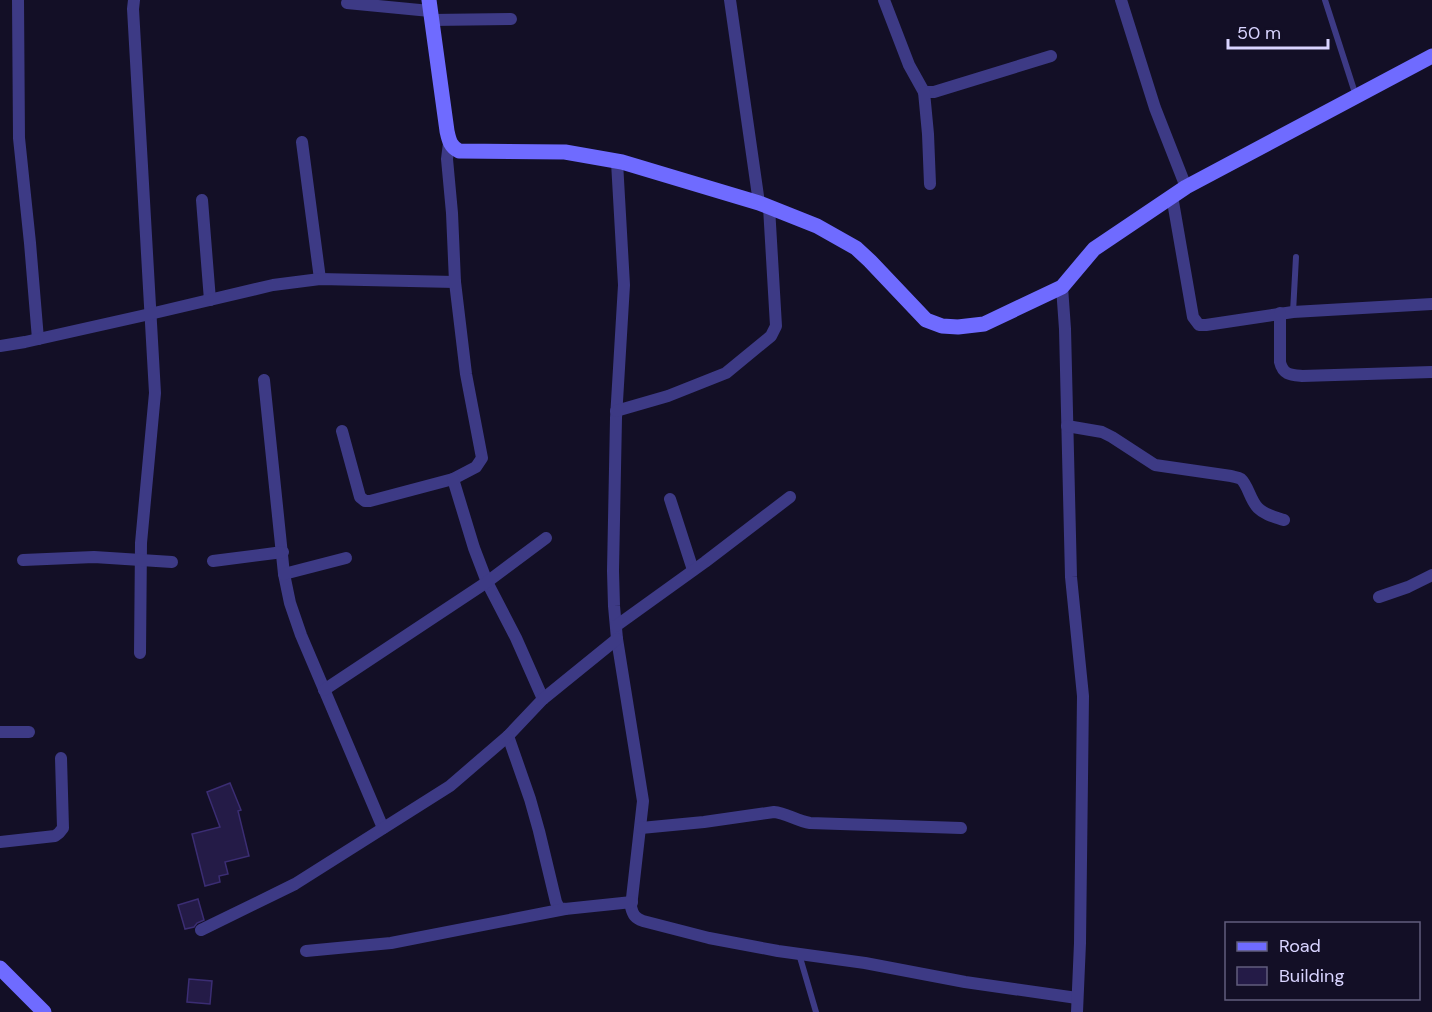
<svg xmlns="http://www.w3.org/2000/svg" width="1432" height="1012" font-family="'DM Sans',sans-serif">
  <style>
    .building { fill: #241b47; stroke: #3b2d73; stroke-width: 1.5 }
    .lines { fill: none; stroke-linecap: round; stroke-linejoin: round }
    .lane { stroke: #3d3a85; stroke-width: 6 }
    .street { stroke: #3d3a85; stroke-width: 12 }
    .secondary { stroke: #6f6bff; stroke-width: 15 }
  </style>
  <rect width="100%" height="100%" fill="#130f26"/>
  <!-- building -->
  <g class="building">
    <polygon points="230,783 241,810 238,811 249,856 225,862 228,874 219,876 220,882 205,886 192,834 220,827 207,792"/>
    <polygon points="198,899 204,920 197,923 194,927 185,929 178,905"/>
    <polygon points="189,979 212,981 210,1004 187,1002"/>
  </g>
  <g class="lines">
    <!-- lane -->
    <g class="lane">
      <polyline points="1325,0 1356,96"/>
      <polyline points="1293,312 1296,257"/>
      <polyline points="799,954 816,1012"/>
    </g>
    <!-- street -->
    <g class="street">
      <polyline points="18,0 19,138 30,243 38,339"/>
      <polyline points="134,0 133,9 155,393 141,543 140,653"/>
      <polyline points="730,0 759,203"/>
      <polyline points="884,0 909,65 924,92 934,92 1051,56"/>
      <polyline points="1121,0 1155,108 1186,187"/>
      <polyline points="347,3 430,11"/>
      <polyline points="431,20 511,19"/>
      <polyline points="924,92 928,134 930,184"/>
      <polyline points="302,142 320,279"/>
      <path d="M617,162L624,285L616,418L613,571L614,606L617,639L643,801L631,907C633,915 635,918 643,921L709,938L778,951L865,963L965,982L1077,998"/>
      <polyline points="1172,196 1193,317 1199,325 1206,325 1293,312 1432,304"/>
      <polyline points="202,200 210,300"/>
      <polyline points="1062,287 1065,329 1071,577 1083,696 1080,943 1077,1012"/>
      <path d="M1280,313V362C1283,375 1291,375 1302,376L1432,372"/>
      <polyline points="0,346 25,342 150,314 273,285 320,279 455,282"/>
      <polyline points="264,380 284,574 290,603 301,635 383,828"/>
      <polyline points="616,411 668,396 726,373 771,336 776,326 769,207"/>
      <path d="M1067,426L1102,432L1112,437L1155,465L1231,476C1234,477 1238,477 1241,479C1248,485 1250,500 1258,508C1265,515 1275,517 1284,520"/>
      <polyline points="342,431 360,497 365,501 370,501 453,479 476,467 482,458 466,374 455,282 452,213 447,159 449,143"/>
      <polyline points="453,479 474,548 487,582 516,638 543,699"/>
      <polyline points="670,499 693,570"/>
      <polyline points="23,560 94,557 172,562"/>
      <polyline points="213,561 283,552"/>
      <polyline points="284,574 346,558"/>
      <polyline points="1379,597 1408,587 1432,575"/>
      <polyline points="616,626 705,562 790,497"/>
      <polyline points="324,690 487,582 546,538"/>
      <polyline points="0,732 29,732"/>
      <polyline points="508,736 530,799 539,831 556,902 559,908 565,909 632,902"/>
      <path d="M641,828L704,822L774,812C786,813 797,821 810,823L961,828"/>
      <polyline points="0,842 55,836 59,833 63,828 61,758"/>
      <polyline points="201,930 295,884 450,786 508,736 543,699 617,639"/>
      <polyline points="306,951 391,943 565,909"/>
    </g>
    <!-- secondary -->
    <g class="secondary">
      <path d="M429,0L447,131C449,140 450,146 459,151L565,152L622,162L759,203L817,226L856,248L870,261L926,320L942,326L958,327L984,324L1062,287L1094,249L1186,187L1432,56"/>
      <polyline points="0,968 44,1012"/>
    </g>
  </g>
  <!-- legend -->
  <rect x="1225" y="922" width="195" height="78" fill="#130f26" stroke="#625e7d" stroke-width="1.5"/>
  <rect x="1237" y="942" width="30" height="9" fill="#6f6bff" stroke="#625e7d" stroke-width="1.5"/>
  <text x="1279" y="952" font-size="18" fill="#d9d4ff">Road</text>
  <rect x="1237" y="967" width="30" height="18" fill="#241b47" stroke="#625e7d" stroke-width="1.5"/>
  <text x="1279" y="982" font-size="18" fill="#d9d4ff">Building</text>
  <!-- scale -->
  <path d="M1228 39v9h100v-9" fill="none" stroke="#d9d4ff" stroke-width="3"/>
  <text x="1237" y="39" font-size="18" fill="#d9d4ff" stroke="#130f26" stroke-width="4.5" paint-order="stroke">50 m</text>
</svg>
